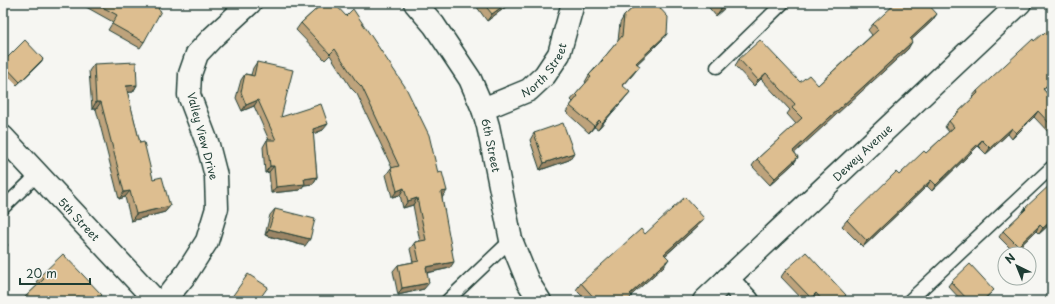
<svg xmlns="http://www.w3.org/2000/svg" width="1055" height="304" font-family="'Playpen Sans',sans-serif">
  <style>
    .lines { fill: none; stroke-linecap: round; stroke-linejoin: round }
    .lane-casing { stroke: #1f3d34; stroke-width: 15 }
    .street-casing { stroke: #1f3d34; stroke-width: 25 }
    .lane { stroke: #f6f6f2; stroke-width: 12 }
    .street { stroke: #f6f6f2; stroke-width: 22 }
    .wall { fill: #bea37c; stroke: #1f3d34 }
    .shaded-wall { fill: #9b8565; stroke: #1f3d34 }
    .building { fill: #ddbe90; stroke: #1f3d34 }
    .labels { text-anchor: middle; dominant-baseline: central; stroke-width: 3; stroke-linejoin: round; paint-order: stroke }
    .street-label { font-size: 11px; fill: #1f3d34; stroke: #f6f6f2 }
  </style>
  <rect width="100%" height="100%" fill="#f6f6f2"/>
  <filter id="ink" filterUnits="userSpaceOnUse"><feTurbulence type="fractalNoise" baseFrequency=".025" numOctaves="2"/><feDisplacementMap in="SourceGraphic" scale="8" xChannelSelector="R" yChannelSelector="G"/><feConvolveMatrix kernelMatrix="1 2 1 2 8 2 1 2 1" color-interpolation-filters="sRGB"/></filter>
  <g filter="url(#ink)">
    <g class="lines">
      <defs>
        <g id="lane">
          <polyline points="717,67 783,3"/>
          <polyline points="3,208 38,174"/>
          <polyline points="447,301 511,240"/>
          <polyline points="909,301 1052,167"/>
        </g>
        <g id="street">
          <path id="s1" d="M415,3L434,25L470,79L483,109L488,126L511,240L528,282L540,301"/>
          <path id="s2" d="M483,109L529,90L545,75L559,54L573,3"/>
          <path id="s3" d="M3,137L156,301"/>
          <polyline points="727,279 748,301"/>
          <polyline points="164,301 186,274 207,241 217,208 216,176 208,145 189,95 190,74 197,54 213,37 250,3"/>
          <path id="s4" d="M704,301L1020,3"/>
        </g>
      </defs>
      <!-- lane casing -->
      <use href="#lane" class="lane-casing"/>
      <!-- street casing -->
      <use href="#street" class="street-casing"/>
      <!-- lane -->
      <use href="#lane" class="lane"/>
      <!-- street -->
      <use href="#street" class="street"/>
    </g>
    <!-- wall -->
    <g class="wall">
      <polygon points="79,3 163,3 158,9 144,42 140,48 108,30 113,22"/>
      <polygon points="323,3 442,197 450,268 427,273 424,289 398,295 393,271 398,265 413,262 410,249 415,242 420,242 413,205 403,208 400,195 392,197 386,175 391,168 392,168 357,94 351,88 330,55 325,60 296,30 301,23"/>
      <polygon points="474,3 511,3 487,21"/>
      <polygon points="633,3 661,3 658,6 662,40 637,64 635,72 623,86 625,98 598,129 594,127 589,133 566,112 573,102 571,100 576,94 586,83 585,82 589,75 597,66 602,60 618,41 620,23 624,16 635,6"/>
      <polygon points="705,3 730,3 716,16"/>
      <polygon points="932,21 911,40 908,49 794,152 798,157 794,163 770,185 752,166 757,159 796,124 787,114 790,110 761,79 754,86 735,66 739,59 800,82 818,85 872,35 868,30 873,24"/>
      <polygon points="43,59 40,63 17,85 3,71 3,62"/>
      <polygon points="257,62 281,117 323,130 313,134 317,177 313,184 304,185 300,190 271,193 269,172 265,173 263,147 267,140 269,140 254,106 242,111 236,98 241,80 245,74 251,75 253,68"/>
      <polygon points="94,64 137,85 133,92 127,92 140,143 153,179 170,206 165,212 131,221 125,197 119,199 96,109 92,109 89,71"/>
      <polygon points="1044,90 1052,99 1052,136 1034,117 1012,139 1008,134 986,154 978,146 932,191 927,186 863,247 842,226 847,220 899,175 926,153 949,132 945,127 949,121 973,98 972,97 977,91"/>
      <polygon points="534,133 569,160 540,170 530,140"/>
      <polygon points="1025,208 1052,222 1039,234 1036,231 1014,252 999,237 1003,231 1022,213"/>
      <polygon points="275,209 305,246 265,235 270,215"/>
      <polygon points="704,218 699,225 665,256 664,266 631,295 629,301 587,301 576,290 581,283 645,234"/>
      <polygon points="785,271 846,295 842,301 813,301 812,299 810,301 804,301 781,277"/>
      <polygon points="41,275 102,295 98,301 21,301 39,284 36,282"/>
      <polygon points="951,282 994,290 983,301 962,301 948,286"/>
    </g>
    <!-- shaded-wall -->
    <g class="shaded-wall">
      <polygon points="507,3 511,3 487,21 492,14"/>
      <polygon points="727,3 730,3 716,16 721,9"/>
      <polygon points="937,14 932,21 905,46 910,39"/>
      <polygon points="667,34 662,40 632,69 636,63"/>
      <polygon points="912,42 908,49 789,158 793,151"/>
      <polygon points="43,59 40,63 17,85"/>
      <polygon points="640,66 635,72 618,92 622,85"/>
      <polygon points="766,73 761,79 754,86 758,80"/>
      <polygon points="1052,80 1052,82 1038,95 1043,89"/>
      <polygon points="137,85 133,92 121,93 126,86"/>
      <polygon points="630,92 625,98 598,129 602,123"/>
      <polygon points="258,100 254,106 242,111 246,105"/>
      <polygon points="96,102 101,102 96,109 92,109"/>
      <polygon points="1038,111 1034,117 1012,139 1016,133"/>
      <polygon points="599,120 594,127 589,133 594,126"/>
      <polygon points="328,124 323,130 308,136 313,129"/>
      <polygon points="1012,128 1008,134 986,154 990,148"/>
      <polygon points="982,140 978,146 932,191 936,185"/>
      <polygon points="574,153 569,160 540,170 544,163"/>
      <polygon points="798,157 794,163 770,185 775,178"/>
      <polygon points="270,166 274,166 269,172 265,173"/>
      <polygon points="317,177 313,184 304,185 300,190 271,193 276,187 304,179"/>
      <polygon points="931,180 927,186 863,247 867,241"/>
      <polygon points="404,188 400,195 392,197 397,191"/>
      <polygon points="130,191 125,197 119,199 124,192"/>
      <polygon points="447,191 442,198 441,192"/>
      <polygon points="417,198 413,205 403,208 408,201"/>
      <polygon points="170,206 165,212 131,221 136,214"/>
      <polygon points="704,218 699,225 659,261 664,254"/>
      <polygon points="1052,220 1052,222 1039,234 1043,228"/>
      <polygon points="1040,225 1036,231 1014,252 1018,246"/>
      <polygon points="269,229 310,239 305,246 265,235"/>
      <polygon points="669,259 664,266 625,301 630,294"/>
      <polygon points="454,262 450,268 421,274 426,267"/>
      <polygon points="429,283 424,289 398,295 402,288"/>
      <polygon points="816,293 812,299 810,301 809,301"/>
    </g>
    <!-- building -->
    <g class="building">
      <polygon points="95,3 162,3 158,9 161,11 144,42 112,24 117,15"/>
      <polygon points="323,3 334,3 346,16 353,9 406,88 429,135 438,173 442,172 447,191 441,192 454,262 426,267 429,283 402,288 398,265 419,261 415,242 426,240 417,198 408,201 404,188 397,191 391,168 399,166 362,87 356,81 335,49 330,54 301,23"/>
      <polygon points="483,3 507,3 492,14"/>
      <polygon points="638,3 659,3 657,5 668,17 667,34 636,63 640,66 622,85 630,92 602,123 599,120 594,126 570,106 578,96 576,94 591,77 589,75 603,61 602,60 622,36 624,16"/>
      <polygon points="715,3 727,3 721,9"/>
      <polygon points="896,3 927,3 937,14 910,39 912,42 793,151 798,157 775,178 757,159 802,118 792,108 795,104 766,73 758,80 739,59 760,40 800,82 809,75 818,85 878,30 873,24"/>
      <polygon points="1052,26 1052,80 1043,89 1052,99 1052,126 1038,111 1016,133 1012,128 990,148 982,140 936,185 931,180 867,241 847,220 896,172 899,175 924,151 926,153 954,127 949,121 978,93 977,91 1033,39 1034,41 1042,34 1043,35"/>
      <polygon points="25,40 43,59 20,82 3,64 3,62"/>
      <polygon points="136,62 137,85 126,86 140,143 144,142 153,179 162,177 170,206 136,214 130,191 124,192 101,102 96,102 94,64"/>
      <polygon points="257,62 293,70 281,117 321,104 328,124 313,129 317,177 304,179 305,184 276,187 274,166 270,166 267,140 276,140 258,100 246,105 241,92 245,74 254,76"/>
      <polygon points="563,123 574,153 544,163 534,133"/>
      <polygon points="1052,183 1052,220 1043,228 1040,225 1018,246 1003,231 1026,209 1025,208"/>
      <polygon points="685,197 704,218 664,254 669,259 630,294 632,296 627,301 597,301 581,283 641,229 645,234"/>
      <polygon points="275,209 315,219 310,239 269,229"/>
      <polygon points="3,240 8,245 3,250"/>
      <polygon points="806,252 846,295 840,301 823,301 816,293 811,298 785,271"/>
      <polygon points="63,254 102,295 96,301 83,301 78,296 73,301 65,301 61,297 57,301 21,301 44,279 41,275"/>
      <polygon points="970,264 994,290 982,301 969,301 951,282"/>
      <polygon points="248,274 268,287 258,301 229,301"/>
    </g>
  </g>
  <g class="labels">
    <!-- street labels -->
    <g class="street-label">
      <text stroke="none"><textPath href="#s2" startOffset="75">North Street</textPath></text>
      <text transform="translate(203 136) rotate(75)">Valley View Drive</text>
      <text stroke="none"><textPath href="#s1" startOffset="164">6th Street</textPath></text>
      <text stroke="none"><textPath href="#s4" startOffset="217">Dewey Avenue</textPath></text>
      <text stroke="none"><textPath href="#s3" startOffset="112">5th Street</textPath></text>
    </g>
  </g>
  <!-- margin -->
  <rect width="1055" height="304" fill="none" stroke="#f6f6f2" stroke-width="16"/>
  <rect x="8" y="8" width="1039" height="288" fill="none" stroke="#1f3d34" stroke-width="1.5" filter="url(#ink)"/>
  <!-- north arrow -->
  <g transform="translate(1017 266) rotate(317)"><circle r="19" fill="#f6f6f2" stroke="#a0aca6"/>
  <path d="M0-3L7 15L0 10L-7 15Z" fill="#1f3d34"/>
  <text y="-6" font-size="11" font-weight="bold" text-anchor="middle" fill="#1f3d34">N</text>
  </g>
  <!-- scale -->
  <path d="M20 278v6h70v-6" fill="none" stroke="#1f3d34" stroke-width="2"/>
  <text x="26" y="278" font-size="12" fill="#1f3d34" stroke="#f6f6f2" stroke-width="3" paint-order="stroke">20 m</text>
</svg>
